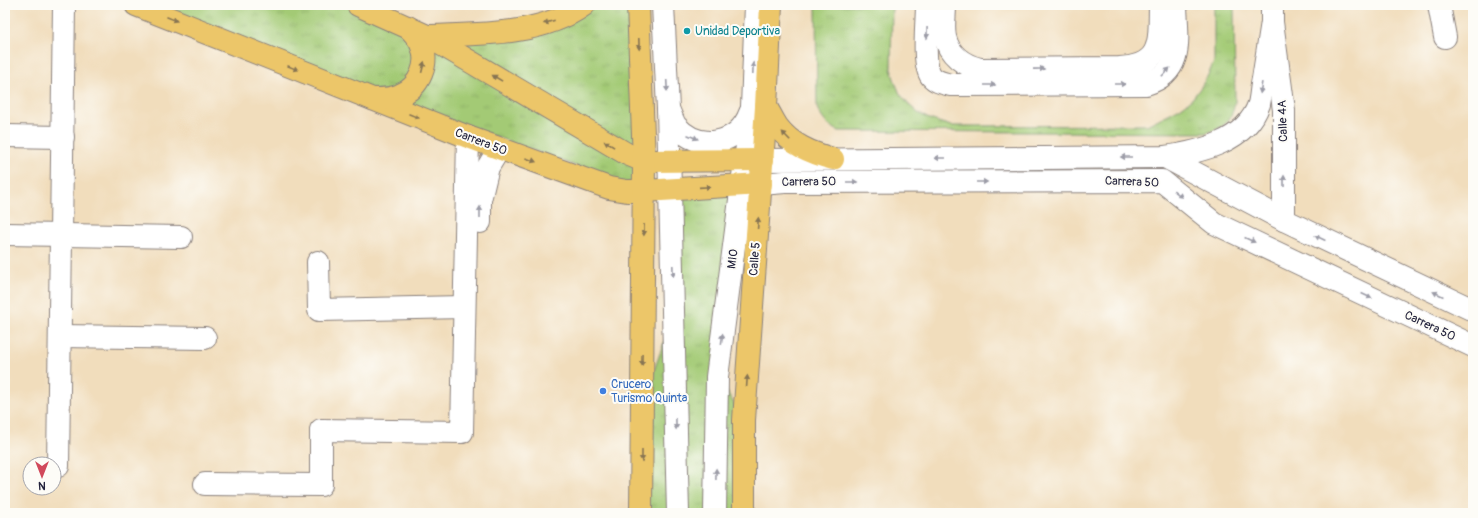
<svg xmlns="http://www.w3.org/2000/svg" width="1478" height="518" font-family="Pangolin,sans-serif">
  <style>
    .grass { fill: url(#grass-tufts); stroke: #627658 }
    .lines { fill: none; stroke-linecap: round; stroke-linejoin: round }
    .minor-casing { stroke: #8a807c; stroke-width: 24 }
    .major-casing { stroke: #8a807c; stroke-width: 24 }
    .minor { stroke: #fff; stroke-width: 22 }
    .major { stroke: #ecc669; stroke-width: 22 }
    .oneway { fill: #877452 }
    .oneway2 { fill: #9c9ca7 }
    .culture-dot { fill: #0f9aa8; stroke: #fdfcf7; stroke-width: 1.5 }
    .shop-dot { fill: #3f7fe0; stroke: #fdfcf7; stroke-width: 1.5 }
    .labels { text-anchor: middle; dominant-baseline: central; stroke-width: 4; stroke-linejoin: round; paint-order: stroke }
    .culture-label { font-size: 12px; fill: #0d838f; stroke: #fdfcf7; text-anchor: start }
    .street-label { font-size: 12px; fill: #22223b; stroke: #fdfcf7 }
    .shop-label { font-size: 12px; fill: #366cbe; stroke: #fdfcf7; text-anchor: start }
  </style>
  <defs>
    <pattern id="grass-tufts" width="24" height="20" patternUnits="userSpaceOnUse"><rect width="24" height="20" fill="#a3ca75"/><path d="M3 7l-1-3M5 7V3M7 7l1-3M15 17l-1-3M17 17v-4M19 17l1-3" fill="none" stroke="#8cad66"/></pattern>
  </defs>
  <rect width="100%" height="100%" fill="#fdfcf7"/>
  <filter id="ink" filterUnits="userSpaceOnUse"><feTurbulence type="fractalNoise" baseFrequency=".025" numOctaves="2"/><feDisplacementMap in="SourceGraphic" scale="8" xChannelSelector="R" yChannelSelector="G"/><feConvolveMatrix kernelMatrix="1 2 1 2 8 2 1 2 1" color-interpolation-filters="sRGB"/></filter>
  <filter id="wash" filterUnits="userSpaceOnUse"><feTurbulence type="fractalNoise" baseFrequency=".012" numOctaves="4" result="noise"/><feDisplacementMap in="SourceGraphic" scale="16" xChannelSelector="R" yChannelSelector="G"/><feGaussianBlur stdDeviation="0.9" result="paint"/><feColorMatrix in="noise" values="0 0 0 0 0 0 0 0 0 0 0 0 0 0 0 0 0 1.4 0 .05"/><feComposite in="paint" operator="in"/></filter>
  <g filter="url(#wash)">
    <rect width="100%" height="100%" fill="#f1ddbc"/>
    <!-- grass -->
    <g class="grass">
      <polygon points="136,5 358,5 458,35 584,5 638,5 644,191"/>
      <path d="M816,5H892L891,69L895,82L900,94L908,104L918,113L929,119L951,126L1147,125L1180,108L1192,99L1201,87L1208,75L1214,62V5H1234L1235,103C1230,123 1225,127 1206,133L839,131C827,125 823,121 817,108Z"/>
      <polygon points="741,185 718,377 744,420 744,513 641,513 642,403 674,315 670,190"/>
    </g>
  </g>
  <g filter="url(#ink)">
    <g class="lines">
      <defs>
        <g id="minor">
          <polyline points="663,5 668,109 678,513"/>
          <path d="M927,5C927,21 922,64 931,76C936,82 943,83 951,85L1146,84C1185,72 1177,38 1176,5"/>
          <path d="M945,5C945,15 943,27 945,37C949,55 964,65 980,69L1119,68C1164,66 1159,40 1160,5"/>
          <polyline points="1272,5 1272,22 1284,110 1284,220"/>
          <polyline points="1439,5 1445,37"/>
          <path d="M668,109C671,115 673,122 676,126C699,152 738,145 750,113"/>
          <polyline points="5,136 63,137"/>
          <polyline points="1165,157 1284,220 1473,310"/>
          <path d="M763,160L1165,157C1200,152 1246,142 1259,104C1261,96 1261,87 1263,79C1266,60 1269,41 1272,22"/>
          <polyline points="761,184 785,182 1162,181 1214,223 1473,346"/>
          <polyline points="480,222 480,200 488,167 499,149"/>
          <polyline points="5,234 181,237"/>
          <polyline points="318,262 319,310 464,307"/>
          <polyline points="60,336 205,338"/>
          <polyline points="58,466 64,5"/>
          <polyline points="205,484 321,485 321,430 462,432 468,137"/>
          <polyline points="715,513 717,377 752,107 756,5"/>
        </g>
        <g id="major">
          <polyline points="136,5 468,137 609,188 627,191 644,191 761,184"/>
          <polyline points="358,5 427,36 627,154 644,161 763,160"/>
          <polyline points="638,5 644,161 641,513"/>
          <path d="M427,36C478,34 541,36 584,5"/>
          <path d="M373,99C382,99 392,99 400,95C420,87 430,63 421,44C418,37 413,32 408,27"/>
          <path d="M766,107C770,113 773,120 777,126C791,145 811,153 833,159"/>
          <polyline points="744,513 744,420 766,107 771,5"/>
        </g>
      </defs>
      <!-- minor casing -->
      <use href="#minor" class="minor-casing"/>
      <!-- major casing -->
      <use href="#major" class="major-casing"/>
      <!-- minor -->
      <use href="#minor" class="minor"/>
      <!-- major -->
      <use href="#major" class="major"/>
    </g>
    <!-- one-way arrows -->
    <defs><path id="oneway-solid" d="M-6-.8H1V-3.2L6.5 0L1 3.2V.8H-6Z"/></defs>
    <g class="oneway">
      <use href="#oneway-solid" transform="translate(172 19) rotate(22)"/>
      <use href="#oneway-solid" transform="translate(549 22) rotate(163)"/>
      <use href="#oneway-solid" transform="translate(639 44) rotate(88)"/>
      <use href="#oneway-solid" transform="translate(423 67) rotate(-76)"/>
      <use href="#oneway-solid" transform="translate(293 68) rotate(22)"/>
      <use href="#oneway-solid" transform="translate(497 78) rotate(-149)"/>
      <use href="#oneway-solid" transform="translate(414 116) rotate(22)"/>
      <use href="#oneway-solid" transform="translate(786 136) rotate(-134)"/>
      <use href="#oneway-solid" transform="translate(609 144) rotate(-149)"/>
      <use href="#oneway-solid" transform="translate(531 160) rotate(20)"/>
      <use href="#oneway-solid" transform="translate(705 187) rotate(-4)"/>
      <use href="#oneway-solid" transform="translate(758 223) rotate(-86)"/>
      <use href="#oneway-solid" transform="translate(644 230) rotate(91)"/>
      <use href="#oneway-solid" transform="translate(642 360) rotate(91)"/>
      <use href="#oneway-solid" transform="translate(747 381) rotate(-86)"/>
      <use href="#oneway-solid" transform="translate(642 456) rotate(90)"/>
    </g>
    <g class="oneway2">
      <use href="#oneway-solid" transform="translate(927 33) rotate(91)"/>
      <use href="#oneway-solid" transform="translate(753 68) rotate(-88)"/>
      <use href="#oneway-solid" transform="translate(1039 69) rotate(-1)"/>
      <use href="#oneway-solid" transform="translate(1166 72) rotate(-46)"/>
      <use href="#oneway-solid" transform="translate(1120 84)"/>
      <use href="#oneway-solid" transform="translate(990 85)"/>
      <use href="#oneway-solid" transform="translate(667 86) rotate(87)"/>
      <use href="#oneway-solid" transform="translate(1261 88) rotate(99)"/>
      <use href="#oneway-solid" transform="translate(693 137) rotate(23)"/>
      <use href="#oneway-solid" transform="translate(1126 157) rotate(180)"/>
      <use href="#oneway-solid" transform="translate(940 158) rotate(180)"/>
      <use href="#oneway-solid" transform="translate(1284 181) rotate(-90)"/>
      <use href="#oneway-solid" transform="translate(852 182)"/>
      <use href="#oneway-solid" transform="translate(982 182)"/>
      <use href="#oneway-solid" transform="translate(1178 194) rotate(39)"/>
      <use href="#oneway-solid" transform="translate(480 212) rotate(-90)"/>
      <use href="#oneway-solid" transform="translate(1320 238) rotate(-155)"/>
      <use href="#oneway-solid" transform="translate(1250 240) rotate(25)"/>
      <use href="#oneway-solid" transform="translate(673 271) rotate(88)"/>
      <use href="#oneway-solid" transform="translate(1438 294) rotate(-155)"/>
      <use href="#oneway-solid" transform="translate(1367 296) rotate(25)"/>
      <use href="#oneway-solid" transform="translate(722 339) rotate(-83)"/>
      <use href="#oneway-solid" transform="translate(676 424) rotate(89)"/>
      <use href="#oneway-solid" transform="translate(716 474) rotate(-89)"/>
    </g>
  </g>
  <!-- markers -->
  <circle class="culture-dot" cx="687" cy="31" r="4"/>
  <circle class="shop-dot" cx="603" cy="391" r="4"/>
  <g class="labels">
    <!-- culture labels -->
    <g class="culture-label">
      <text x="695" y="31">Unidad Deportiva</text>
    </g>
    <!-- street labels -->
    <g class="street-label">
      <text transform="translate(1283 121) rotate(-92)">Calle 4A</text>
      <text transform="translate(481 142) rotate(21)">Carrera 50</text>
      <text transform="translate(809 182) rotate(-1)">Carrera 50</text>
      <text transform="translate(1132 182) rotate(2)">Carrera 50</text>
      <text transform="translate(733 259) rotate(-83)">MIO</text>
      <text transform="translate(755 259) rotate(-86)">Calle 5</text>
      <text transform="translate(1430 326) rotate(25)">Carrera 50</text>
    </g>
    <!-- shop labels -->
    <g class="shop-label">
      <text x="611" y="384">Crucero<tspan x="611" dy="14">Turismo Quinta</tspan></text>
    </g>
  </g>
  <!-- margin -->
  <rect width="1478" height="518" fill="none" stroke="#fdfcf7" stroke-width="20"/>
  <!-- north arrow -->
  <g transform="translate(42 476) rotate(180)"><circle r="19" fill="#fdfcf7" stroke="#a5a5ac"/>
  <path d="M0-3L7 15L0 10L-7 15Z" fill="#d1495b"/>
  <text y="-6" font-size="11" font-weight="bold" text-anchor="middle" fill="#22223b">N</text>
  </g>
</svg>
